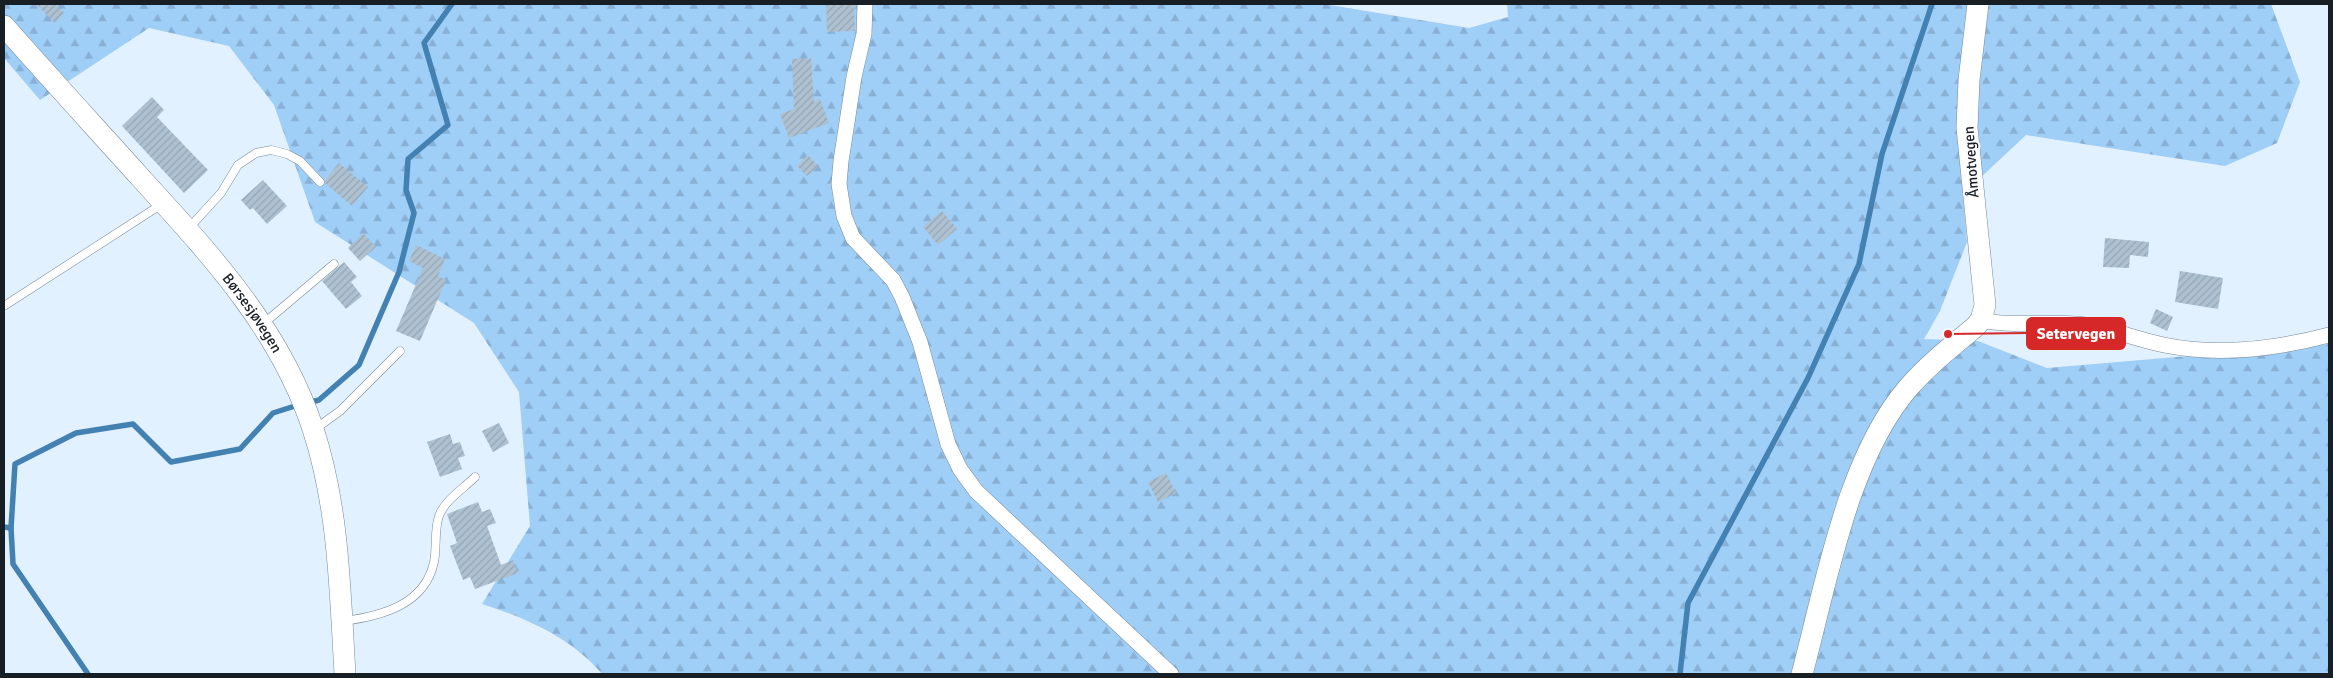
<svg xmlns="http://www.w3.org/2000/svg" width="2333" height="678" font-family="Signika,sans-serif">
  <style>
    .forest { fill: url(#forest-firs) }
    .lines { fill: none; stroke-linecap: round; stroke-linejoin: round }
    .stream { stroke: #4381b2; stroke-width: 5.5 }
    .building { fill: url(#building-hatch) }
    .lane-casing { stroke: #778998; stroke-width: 9 }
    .street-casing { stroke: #778998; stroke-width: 16 }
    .secondary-casing { stroke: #778998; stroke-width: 22 }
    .lane { stroke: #fff; stroke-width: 8 }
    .street { stroke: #fff; stroke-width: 15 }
    .secondary { stroke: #fff; stroke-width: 21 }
    .labels { text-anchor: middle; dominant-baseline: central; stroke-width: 4; stroke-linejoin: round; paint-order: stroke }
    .street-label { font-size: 15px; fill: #171e24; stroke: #fcfcfc }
    .leader { fill: none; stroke: #d62828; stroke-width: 2 }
    .callout-dot { fill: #d62828; stroke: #fcfcfc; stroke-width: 2 }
    .callout { fill: #d62828; stroke: #d62828; stroke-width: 2 }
    .callout-label { font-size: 16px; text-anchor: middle; font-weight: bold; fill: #fff }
  </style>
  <defs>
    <pattern id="forest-firs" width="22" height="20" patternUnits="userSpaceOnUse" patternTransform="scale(1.25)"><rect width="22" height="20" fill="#9fcef7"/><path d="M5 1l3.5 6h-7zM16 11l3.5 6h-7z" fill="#88b0d4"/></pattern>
    <pattern id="building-hatch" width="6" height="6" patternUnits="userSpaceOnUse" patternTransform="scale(1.25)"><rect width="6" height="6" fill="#aec1d1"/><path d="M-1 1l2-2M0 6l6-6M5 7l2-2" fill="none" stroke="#95a5b3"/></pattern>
  </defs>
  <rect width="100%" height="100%" fill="#e2f1ff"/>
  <!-- forest -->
  <path class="forest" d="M4,4H1324L1469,28L1508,17L1507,4H2271L2300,82L2277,143L2225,166L2026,135L1963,194L1967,242L1940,311L1924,339L1978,341L2047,368L2329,344V674H602C572,638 526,618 482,604L530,526L519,392L474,323L315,222L274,105L229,46L149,28L40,100L4,58Z"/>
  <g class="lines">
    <!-- stream -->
    <g class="stream">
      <polyline points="307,403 319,400 359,365 399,272 414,213 406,190 408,159 448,125 424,43 452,4"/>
      <polyline points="4,527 11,528 15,464 76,433 133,424 171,462 240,449 273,413 298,405"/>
      <polyline points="11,528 13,564 88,674"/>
      <polyline points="1680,674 1688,603 1808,378 1859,264 1882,154 1932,4"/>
    </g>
  </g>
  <!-- building -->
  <g class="building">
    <polygon points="36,4 55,4 64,13 55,23"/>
    <polygon points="854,4 855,31 827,32 826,5"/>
    <polygon points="811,58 814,102 820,99 829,123 789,138 780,114 794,109 792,59"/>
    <polygon points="152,97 164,110 157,117 208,170 184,193 122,126"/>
    <polygon points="808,155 818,166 807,176 797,166"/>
    <polygon points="339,163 368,187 352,206 325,183 325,180"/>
    <polygon points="263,180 287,206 267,224 253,208 250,210 241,200"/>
    <polygon points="942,211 957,229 938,245 923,227"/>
    <polygon points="363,233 376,247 360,261 348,248"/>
    <polygon points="2105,238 2149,242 2148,257 2130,255 2129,268 2103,267"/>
    <polygon points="416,245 445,259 438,276 446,280 420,341 396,331 423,268 409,261"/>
    <polygon points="344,262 357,277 351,282 362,296 346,309 322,281"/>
    <polygon points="2180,271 2223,278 2218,309 2175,302"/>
    <polygon points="2156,309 2173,317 2167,331 2150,323"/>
    <polygon points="499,423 509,443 493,452 482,431"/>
    <polygon points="450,434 453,444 460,442 465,456 458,458 462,469 440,477 427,442"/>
    <polygon points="1166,473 1176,493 1158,502 1148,482"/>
    <polygon points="478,502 482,512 490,509 496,523 487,526 501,565 513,560 518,573 475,589 470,577 463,580 450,546 457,543 447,514"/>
  </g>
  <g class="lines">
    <defs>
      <g id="lane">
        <polyline points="189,228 221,193 238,165 256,153 271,150 287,154 300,161 320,182"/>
        <polyline points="4,306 162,204"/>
        <polyline points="263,324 334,264"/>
        <polyline points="315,429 340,411 400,351"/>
        <path d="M344,621C381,616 425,605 434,562C437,548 434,530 439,516C444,501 464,488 475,477"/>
      </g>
      <g id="street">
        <polyline points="865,4 864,34 854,77 841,161 839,184 844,216 853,238 893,280 902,297 920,342 948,444 960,469 976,491 1171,674"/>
        <path d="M1981,320C2011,327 2044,321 2075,324C2106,326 2134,339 2164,345C2218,356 2276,349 2329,335"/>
      </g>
      <g id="secondary">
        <path id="s1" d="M4,26C48,76 94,126 139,176C209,253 280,328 313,429C339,508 340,592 345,674"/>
        <path d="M1802,674C1826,585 1847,459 1908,388C1928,365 1952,346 1975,327L1981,320L1985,305L1967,128L1969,80L1978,4"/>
      </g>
    </defs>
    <!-- lane casing -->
    <use href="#lane" class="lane-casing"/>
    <!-- street casing -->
    <use href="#street" class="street-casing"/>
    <!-- secondary casing -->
    <use href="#secondary" class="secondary-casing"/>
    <!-- lane -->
    <use href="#lane" class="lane"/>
    <!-- street -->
    <use href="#street" class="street"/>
    <!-- secondary -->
    <use href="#secondary" class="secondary"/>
  </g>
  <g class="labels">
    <!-- street labels -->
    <g class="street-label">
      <text transform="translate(1971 162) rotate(-94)">Åmotvegen</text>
      <text stroke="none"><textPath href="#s1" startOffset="380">Børsesjøvegen</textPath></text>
    </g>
  </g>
  <!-- callouts -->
  <path class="leader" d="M1948 334L2027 333"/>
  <circle class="callout-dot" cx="1948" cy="334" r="5"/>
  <rect class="callout" x="2027" y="318" width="98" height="31" rx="5"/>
  <g class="callout-label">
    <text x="2076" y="339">Setervegen</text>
  </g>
  <!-- border -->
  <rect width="2333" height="678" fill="none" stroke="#171e24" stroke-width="10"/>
</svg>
